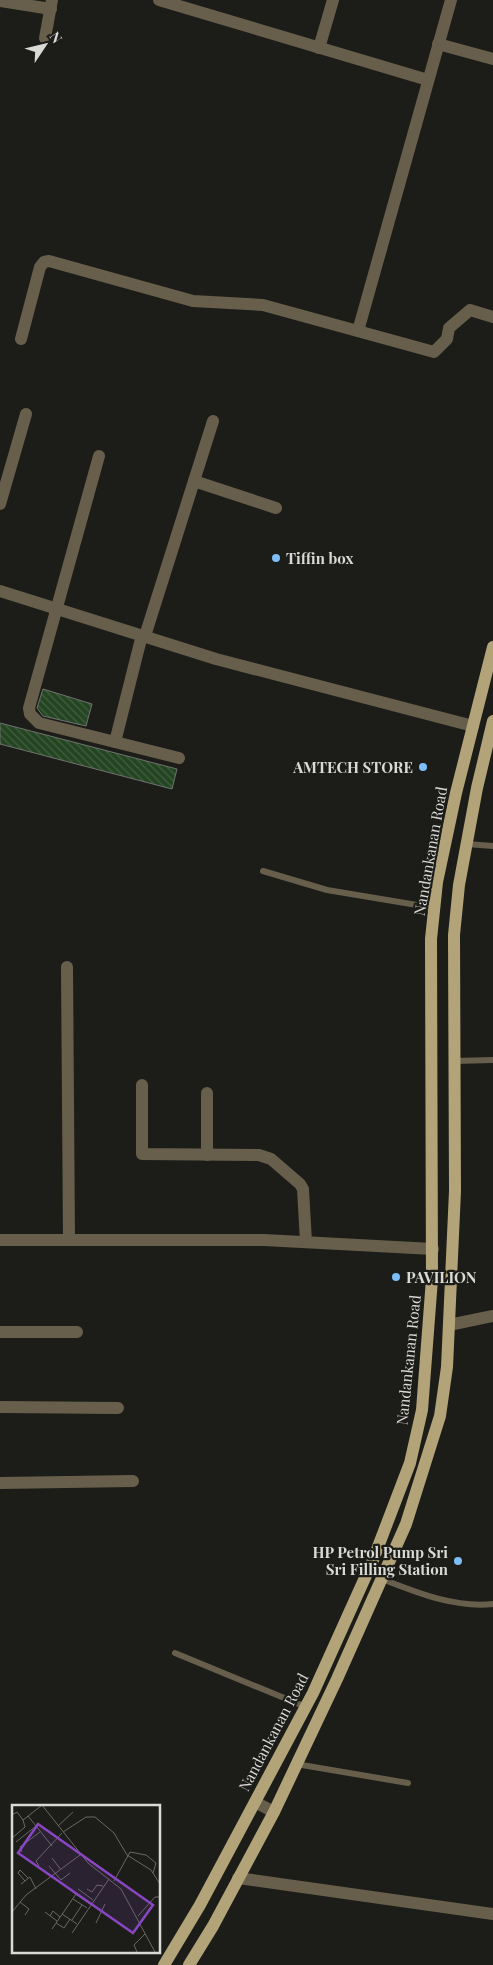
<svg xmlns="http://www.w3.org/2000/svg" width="493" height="1965" font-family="'Playfair Display',serif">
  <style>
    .building { fill: url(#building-back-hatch); stroke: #6f736f }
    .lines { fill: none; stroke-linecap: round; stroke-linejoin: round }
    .service { stroke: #675f4b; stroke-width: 6 }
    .minor { stroke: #675f4b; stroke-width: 12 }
    .primary { stroke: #b3a379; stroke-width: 12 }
    .poi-dot { fill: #7dbef9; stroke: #1c1d18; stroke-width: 2 }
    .labels { text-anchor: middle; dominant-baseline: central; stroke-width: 4.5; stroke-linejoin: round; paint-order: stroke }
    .poi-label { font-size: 15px; font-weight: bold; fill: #d9d9d6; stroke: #1c1d18; text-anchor: start }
    .street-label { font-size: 15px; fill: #d9d9d6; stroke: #1c1d18 }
    .inset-road { fill: none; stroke: #686864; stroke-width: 1 }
    .view { fill: #8946c2; fill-opacity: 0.15; stroke: #8946c2; stroke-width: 2.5 }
    .inset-edge { fill: none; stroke: #d9d9d6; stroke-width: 2.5 }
  </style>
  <defs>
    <pattern id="building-back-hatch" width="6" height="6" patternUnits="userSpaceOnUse" patternTransform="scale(1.25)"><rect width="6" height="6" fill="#244522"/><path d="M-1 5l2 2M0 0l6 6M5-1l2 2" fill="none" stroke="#435f41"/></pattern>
  </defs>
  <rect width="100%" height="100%" fill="#1c1d18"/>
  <!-- building -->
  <g class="building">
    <polygon points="43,689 92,704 86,726 43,716 37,708"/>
    <polygon points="0,723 177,769 172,789 0,744"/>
  </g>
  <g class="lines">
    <!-- service -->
    <g class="service">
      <polyline points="467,844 493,846"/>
      <polyline points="263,871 327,890 435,908"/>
      <polyline points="454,1061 493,1060"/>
      <path d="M382,1579C418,1593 454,1608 493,1604"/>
      <polyline points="175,1653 306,1707"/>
      <polyline points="296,1764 408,1783"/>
    </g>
    <!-- minor -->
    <g class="minor">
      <polyline points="159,0 428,80"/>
      <polyline points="0,1 51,9"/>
      <polyline points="45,38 52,0"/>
      <polyline points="438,44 493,59"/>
      <polyline points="319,48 333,0"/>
      <polyline points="358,331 451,0"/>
      <polyline points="21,339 40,267 44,262 49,261 193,301 263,305 434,352 447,339 449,328 470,310 493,317"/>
      <polyline points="99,456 29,708 30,714 39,723 179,758"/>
      <polyline points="194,481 276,508"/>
      <polyline points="0,504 26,414"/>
      <polyline points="0,591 216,659 473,726"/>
      <polyline points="145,636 213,421"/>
      <polyline points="115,742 142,635"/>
      <polyline points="67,967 69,1239"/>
      <polyline points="142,1085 142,1154 259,1155 271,1159 300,1184 303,1189 306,1242"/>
      <polyline points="207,1155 207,1093"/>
      <polyline points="0,1240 264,1240 433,1249"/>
      <polyline points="449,1325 493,1316"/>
      <polyline points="0,1332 77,1332"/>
      <polyline points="0,1407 118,1408"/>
      <polyline points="0,1483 133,1481"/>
      <polyline points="255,1802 274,1812"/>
      <polyline points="238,1878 493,1914"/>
    </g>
    <!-- primary -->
    <g class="primary">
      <polyline points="164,1965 200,1905 313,1693 373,1560 410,1463 422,1410 432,1279 431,939 437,882 456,793 493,647"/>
      <polyline points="189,1965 213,1926 274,1812 337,1679 406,1524 440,1416 447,1367 455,1191 454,935 459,885 477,788 493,721"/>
    </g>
  </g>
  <!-- markers -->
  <g class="poi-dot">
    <circle cx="276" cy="558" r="5"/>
    <circle cx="423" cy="767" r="5"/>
    <circle cx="396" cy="1277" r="5"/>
    <circle cx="458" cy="1561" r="5"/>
  </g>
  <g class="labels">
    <!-- poi labels -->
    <g class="poi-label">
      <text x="286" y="558">Tiffin box</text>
      <text x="413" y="767" text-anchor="end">AMTECH STORE</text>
      <text x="406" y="1277">PAVILION</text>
      <text x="448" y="1552" text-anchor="end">HP Petrol Pump Sri<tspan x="448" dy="17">Sri Filling Station</tspan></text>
    </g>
    <!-- street labels -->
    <g class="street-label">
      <text transform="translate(430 851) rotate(-80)">Nandankanan Road</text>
      <text transform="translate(408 1360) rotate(-84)">Nandankanan Road</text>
      <text transform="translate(273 1732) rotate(-62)">Nandankanan Road</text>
    </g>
  </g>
  <!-- overview -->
  <g transform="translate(12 1805)">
    <rect width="148" height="148" fill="#1c1d18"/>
    <path class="inset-road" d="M30,0L76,58L109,84L143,147M0,10L5,7L11,15M16,11L40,41M46,21L61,7M51,27L74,12H83L102,28L115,50L139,65L148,79M0,33L13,22L11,15L29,1M4,37L24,21M10,47L8,42L28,27M40,53L49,65M27,61L24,56L50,28M37,61L49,75L58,68M13,76L6,68L8,65L16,73M102,76L118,47L134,50L144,58L141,68M9,79L18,72L24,84M66,84L81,95M75,84L80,87L85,80L91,81M62,88L78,99M61,94L75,103M8,97L17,104L13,110M79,99L98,112M0,107L14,90L68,50M33,107L45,116M50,109L65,119M38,111L41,106L48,112M126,111L143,92H148M60,115L70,100M44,118L52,123L58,114M84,118L93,99M40,124L64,89M60,128L97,74M125,147L122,140L133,129"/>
    <path class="view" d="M26,19L141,100L121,128L6,48Z"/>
    <rect width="148" height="148" class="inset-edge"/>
  </g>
  <!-- north arrow -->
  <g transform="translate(45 45) rotate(55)" stroke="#1c1d18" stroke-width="4" paint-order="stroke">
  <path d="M0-4L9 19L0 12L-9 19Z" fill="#d9d9d6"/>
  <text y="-8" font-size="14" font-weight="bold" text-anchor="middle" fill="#d9d9d6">N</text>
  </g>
</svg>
